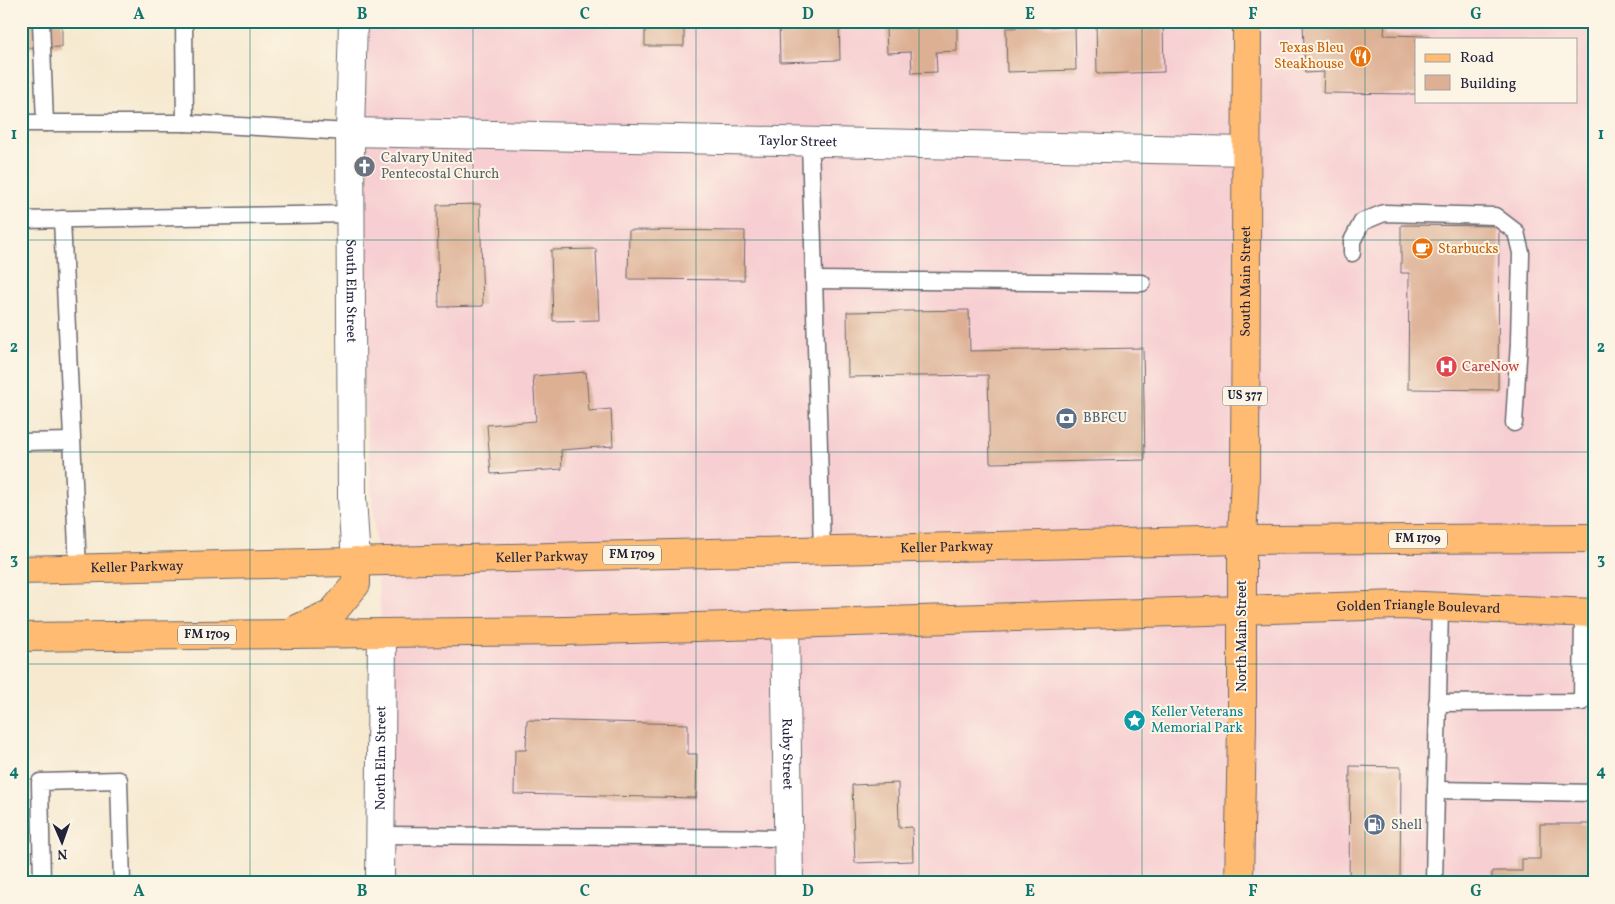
<svg xmlns="http://www.w3.org/2000/svg" width="1615" height="904" font-family="Vollkorn,serif">
  <style>
    .built { fill: #f7cfd2; fill-rule: evenodd }
    .building { fill: #ddb094 }
    .lines { fill: none; stroke-linecap: round; stroke-linejoin: round }
    .service-casing { stroke: #6c686f; stroke-width: 19 }
    .minor-casing { stroke: #6c686f; stroke-width: 30 }
    .tertiary-casing { stroke: #6c686f; stroke-width: 30 }
    .primary-casing { stroke: #6c686f; stroke-width: 30 }
    .service { stroke: #fff; stroke-width: 16 }
    .minor { stroke: #fff; stroke-width: 28 }
    .tertiary { stroke: #fff; stroke-width: 28 }
    .primary { stroke: #febb71; stroke-width: 28 }
    .grid { fill: none; stroke: #0f766e; stroke-width: 1; stroke-opacity: 0.55 }
    .labels { text-anchor: middle; dominant-baseline: central; stroke-width: 4; stroke-linejoin: round; paint-order: stroke }
    .shield { fill: #fcf5e5; stroke: #63616e; stroke-width: 1 }
    .shield-label { font-size: 12px; font-weight: bold; fill: #22223b }
    .food-label { font-size: 14px; fill: #c56008; stroke: #fcf5e5; text-anchor: end }
    .street-label { font-size: 14px; fill: #22223b; stroke: #fcf5e5 }
    .worship-label { font-size: 14px; fill: #5b616d; stroke: #fcf5e5; text-anchor: start }
    .health-label { font-size: 14px; fill: #be3a42; stroke: #fcf5e5; text-anchor: start }
    .service-label { font-size: 14px; fill: #4e5e75; stroke: #fcf5e5; text-anchor: start }
    .culture-label { font-size: 14px; fill: #0d838f; stroke: #fcf5e5; text-anchor: start }
    .neatline { fill: none; stroke: #0f766e; stroke-width: 2 }
    .grid-label { font-size: 16px; text-anchor: middle; font-weight: bold; fill: #0f766e }
  </style>
  <rect width="100%" height="100%" fill="#fcf5e5"/>
  <filter id="ink" filterUnits="userSpaceOnUse"><feTurbulence type="fractalNoise" baseFrequency=".02" numOctaves="2"/><feDisplacementMap in="SourceGraphic" scale="10" xChannelSelector="R" yChannelSelector="G"/><feConvolveMatrix kernelMatrix="1 2 1 2 8 2 1 2 1" color-interpolation-filters="sRGB"/></filter>
  <filter id="wash" filterUnits="userSpaceOnUse"><feTurbulence type="fractalNoise" baseFrequency=".0096" numOctaves="4" result="noise"/><feDisplacementMap in="SourceGraphic" scale="20" xChannelSelector="R" yChannelSelector="G"/><feGaussianBlur stdDeviation="1.12" result="paint"/><feColorMatrix in="noise" values="0 0 0 0 0 0 0 0 0 0 0 0 0 0 0 0 0 1.4 0 .05"/><feComposite in="paint" operator="in"/></filter>
  <g filter="url(#wash)">
    <rect width="100%" height="100%" fill="#f6e9d0"/>
    <!-- built -->
    <path class="built" d="M352,21H1594V883H380L382,633L351,214ZM1416,39H1576V101H1416Z"/>
    <g id="blocks">
      <!-- building -->
      <g class="building">
        <polygon points="21,21 62,21 62,47 26,48 26,76 21,76"/>
        <polygon points="645,21 741,21 741,24 684,25 684,46 645,46"/>
        <polygon points="779,21 839,21 840,60 780,62"/>
        <polygon points="909,21 957,21 957,51 936,52 937,72 912,73 911,52 887,53 886,28 909,28"/>
        <polygon points="1096,21 1163,21 1164,72 1097,74"/>
        <polygon points="1303,21 1385,21 1384,35 1429,36 1429,39 1416,39 1416,94 1323,93 1324,72 1305,73"/>
        <polygon points="1075,26 1076,70 1007,72 1006,28"/>
        <polygon points="480,204 483,306 439,307 437,205"/>
        <polygon points="1401,225 1499,226 1498,390 1408,389 1409,273 1401,273"/>
        <polygon points="629,230 745,231 744,280 628,279"/>
        <polygon points="596,249 599,320 553,321 551,250"/>
        <polygon points="969,310 970,351 1143,348 1145,460 990,463 988,375 848,377 847,312"/>
        <polygon points="21,353 23,353 24,383 21,383"/>
        <polygon points="586,372 589,411 611,409 613,446 561,450 562,469 491,474 487,425 536,421 533,376"/>
        <polygon points="527,720 688,724 688,754 697,754 696,798 514,794 515,750 526,750"/>
        <polygon points="1350,766 1401,767 1400,883 1349,883"/>
        <polygon points="898,783 899,828 912,827 913,861 855,863 852,785"/>
        <polygon points="1540,824 1594,824 1594,883 1492,883 1492,871 1522,871 1522,859 1540,859"/>
      </g>
    </g>
  </g>
  <g filter="url(#ink)">
    <use href="#blocks" fill-opacity="0" stroke="#6c686f" stroke-width="1"/>
    <g class="lines">
      <defs>
        <g id="service">
          <polyline points="41,21 45,123"/>
          <polyline points="21,123 185,123 184,21"/>
          <polyline points="185,123 350,132"/>
          <polyline points="810,142 822,550"/>
          <polyline points="62,219 78,569"/>
          <polyline points="21,220 351,214"/>
          <polyline points="1352,253 1352,241 1362,222 1384,213 1495,216 1516,232 1521,253 1519,342 1514,423"/>
          <polyline points="814,280 1142,283"/>
          <polyline points="21,442 72,441"/>
          <polyline points="1437,703 1582,702 1583,612"/>
          <polyline points="1436,790 1594,793"/>
          <polyline points="380,835 788,838"/>
          <polyline points="42,883 40,782 119,780 122,883"/>
          <polyline points="1434,883 1440,607"/>
        </g>
        <g id="minor">
          <path id="s1" d="M350,132L1246,151"/>
          <path id="s2" d="M785,624L789,883"/>
          <path id="s3" d="M380,883L382,633"/>
        </g>
        <g id="tertiary">
          <path id="s4" d="M353,21L350,132L352,498L356,561"/>
        </g>
        <g id="primary">
          <path id="s5" d="M21,570L1242,540L1594,538"/>
          <polyline points="295,630 332,613 356,584 356,561"/>
          <path id="s6" d="M21,637L566,631L1399,605L1594,613"/>
          <path id="s7" d="M1239,883L1242,725V540L1245,476L1247,21"/>
        </g>
      </defs>
      <!-- service casing -->
      <use href="#service" class="service-casing"/>
      <!-- minor casing -->
      <use href="#minor" class="minor-casing"/>
      <!-- tertiary casing -->
      <use href="#tertiary" class="tertiary-casing"/>
      <!-- primary casing -->
      <use href="#primary" class="primary-casing"/>
      <!-- service -->
      <use href="#service" class="service"/>
      <!-- minor -->
      <use href="#minor" class="minor"/>
      <!-- tertiary -->
      <use href="#tertiary" class="tertiary"/>
      <!-- primary -->
      <use href="#primary" class="primary"/>
    </g>
  </g>
  <!-- grid -->
  <path class="grid" d="M250,21V883M473,21V883M696,21V883M919,21V883M1142,21V883M1365,21V883M21,240H1594M21,452H1594M21,664H1594"/>
  <!-- icons -->
  <defs>
    <symbol id="restaurant-disc" viewBox="-11 -11 22 22"><circle r="9.5" fill="#e8710a" stroke="#fcf5e5"/><path d="M-5-6h1v4h1v-4h1v4h1v-4h1v5L-1.5 .5V6h-2V.5L-5-1ZM5-6V6H3V1.5H1.5Q1.5-4 5-6Z" fill="#fff"/></symbol>
    <symbol id="church-disc" viewBox="-11 -11 22 22"><circle r="9.5" fill="#6b7280" stroke="#fcf5e5"/><path d="M-1.2-6h2.4v3.5h3.3v2.4h-3.3V6h-2.4V-.1h-3.3v-2.4h3.3Z" fill="#fff"/></symbol>
    <symbol id="cafe-disc" viewBox="-11 -11 22 22"><circle r="9.5" fill="#e8710a" stroke="#fcf5e5"/><path d="M-5.5-4.5H6V0H3Q3 3.5 0 3.5H-2.5Q-5.5 3.5-5.5 0ZM3-3.2v2h1.7v-2ZM-6 4.5H4V6H-6Z" fill="#fff"/></symbol>
    <symbol id="hospital-disc" viewBox="-11 -11 22 22"><circle r="9.5" fill="#e0444e" stroke="#fcf5e5"/><path d="M-5-5h3v3.5h4V-5h3V5h-3V1.5h-4V5h-3Z" fill="#fff"/></symbol>
    <symbol id="bank-disc" viewBox="-11 -11 22 22"><circle r="9.5" fill="#5c6f8a" stroke="#fcf5e5"/><path d="M-6-4H6V4H-6ZM0-2.3a2.3 2.3 0 1 0 0 4.6a2.3 2.3 0 1 0 0-4.6Z" fill="#fff"/></symbol>
    <symbol id="sight-disc" viewBox="-11 -11 22 22"><circle r="9.5" fill="#0f9aa8" stroke="#fcf5e5"/><path d="M0-6L1.8-2.2L6-1.7L2.9 1.2L3.7 5.4L0 3.3L-3.7 5.4L-2.9 1.2L-6-1.7L-1.8-2.2Z" fill="#fff"/></symbol>
    <symbol id="fuel-disc" viewBox="-11 -11 22 22"><circle r="9.5" fill="#5c6f8a" stroke="#fcf5e5"/><path d="M-5.5-6h7V0h2V4h1.3V-2.5L3-4.5l.8-.8L6-3V5H2.5V1h-1V6h-7ZM-4.2-4.7v3.2H.2V-4.7Z" fill="#fff"/></symbol>
  </defs>
  <g fill-rule="evenodd">
    <use href="#restaurant-disc" x="1348" y="44" width="25" height="25"/>
    <use href="#church-disc" x="352" y="154" width="25" height="25"/>
    <use href="#cafe-disc" x="1410" y="236" width="25" height="25"/>
    <use href="#hospital-disc" x="1434" y="354" width="25" height="25"/>
    <use href="#bank-disc" x="1054" y="406" width="25" height="25"/>
    <use href="#sight-disc" x="1122" y="708" width="25" height="25"/>
    <use href="#fuel-disc" x="1362" y="812" width="25" height="25"/>
  </g>
  <g class="labels">
    <!-- shield labels -->
    <g class="shield">
      <rect x="1222.5" y="386.5" width="45" height="19" rx="4"/>
      <rect x="1389" y="529.5" width="58" height="19" rx="4"/>
      <rect x="603" y="545.5" width="58" height="19" rx="4"/>
      <rect x="178" y="625.5" width="58" height="19" rx="4"/>
    </g>
    <g class="shield-label">
      <text x="1245" y="396">US 377</text>
      <text x="1418" y="539">FM 1709</text>
      <text x="632" y="555">FM 1709</text>
      <text x="207" y="635">FM 1709</text>
    </g>
    <!-- food labels -->
    <g class="food-label">
      <text x="1344" y="48">Texas Bleu<tspan x="1344" dy="16">Steakhouse</tspan></text>
      <text x="1438" y="249" text-anchor="start">Starbucks</text>
    </g>
    <!-- street labels -->
    <g class="street-label">
      <text stroke="none"><textPath href="#s1" startOffset="448">Taylor Street</textPath></text>
      <text stroke="none"><textPath href="#s7" startOffset="602">South Main Street</textPath></text>
      <text stroke="none"><textPath href="#s4" startOffset="270">South Elm Street</textPath></text>
      <text stroke="none"><textPath href="#s5" startOffset="926">Keller Parkway</textPath></text>
      <text stroke="none"><textPath href="#s5" startOffset="521">Keller Parkway</textPath></text>
      <text stroke="none"><textPath href="#s5" startOffset="116">Keller Parkway</textPath></text>
      <text stroke="none"><textPath href="#s6" startOffset="1398">Golden Triangle Boulevard</textPath></text>
      <text transform="translate(1242 636) rotate(-90)">North Main Street</text>
      <text stroke="none"><textPath href="#s2" startOffset="130">Ruby Street</textPath></text>
      <text stroke="none"><textPath href="#s3" startOffset="125">North Elm Street</textPath></text>
    </g>
    <!-- worship labels -->
    <g class="worship-label">
      <text x="381" y="158">Calvary United<tspan x="381" dy="16">Pentecostal Church</tspan></text>
    </g>
    <!-- health labels -->
    <g class="health-label">
      <text x="1462" y="367">CareNow</text>
    </g>
    <!-- service labels -->
    <g class="service-label">
      <text x="1083" y="418">BBFCU</text>
      <text x="1391" y="825">Shell</text>
    </g>
    <!-- culture labels -->
    <g class="culture-label">
      <text x="1151" y="712">Keller Veterans<tspan x="1151" dy="16">Memorial Park</tspan></text>
    </g>
  </g>
  <!-- margin -->
  <rect width="1615" height="904" fill="none" stroke="#fcf5e5" stroke-width="55"/>
  <!-- legend -->
  <rect x="1415" y="38" width="162" height="65" fill="#fcf5e5" stroke="#a5a1a1"/>
  <rect x="1425" y="54" width="25" height="8" fill="#febb71" stroke="#a5a1a1"/>
  <text x="1460" y="62" font-size="15" fill="#22223b">Road</text>
  <rect x="1425" y="75" width="25" height="15" fill="#ddb094" stroke="#a5a1a1"/>
  <text x="1460" y="88" font-size="15" fill="#22223b">Building</text>
  <!-- north arrow -->
  <g transform="translate(62 842) rotate(178)" stroke="#fcf5e5" stroke-width="4" paint-order="stroke">
  <path d="M0-4L9 19L0 12L-9 19Z" fill="#22223b"/>
  <text y="-8" font-size="14" font-weight="bold" text-anchor="middle" fill="#22223b">N</text>
  </g>
  <rect x="28" y="28" width="1560" height="848" class="neatline"/>
  <g class="grid-label">
    <text x="139" y="19">A</text>
    <text x="362" y="19">B</text>
    <text x="585" y="19">C</text>
    <text x="808" y="19">D</text>
    <text x="1030" y="19">E</text>
    <text x="1253" y="19">F</text>
    <text x="1476" y="19">G</text>
    <text x="14" y="139">1</text>
    <text x="1601" y="139">1</text>
    <text x="14" y="352">2</text>
    <text x="1601" y="352">2</text>
    <text x="14" y="564">3</text>
    <text x="1601" y="564">3</text>
    <text x="14" y="776">4</text>
    <text x="1601" y="776">4</text>
    <text x="139" y="896">A</text>
    <text x="362" y="896">B</text>
    <text x="585" y="896">C</text>
    <text x="808" y="896">D</text>
    <text x="1030" y="896">E</text>
    <text x="1253" y="896">F</text>
    <text x="1476" y="896">G</text>
  </g>
</svg>
